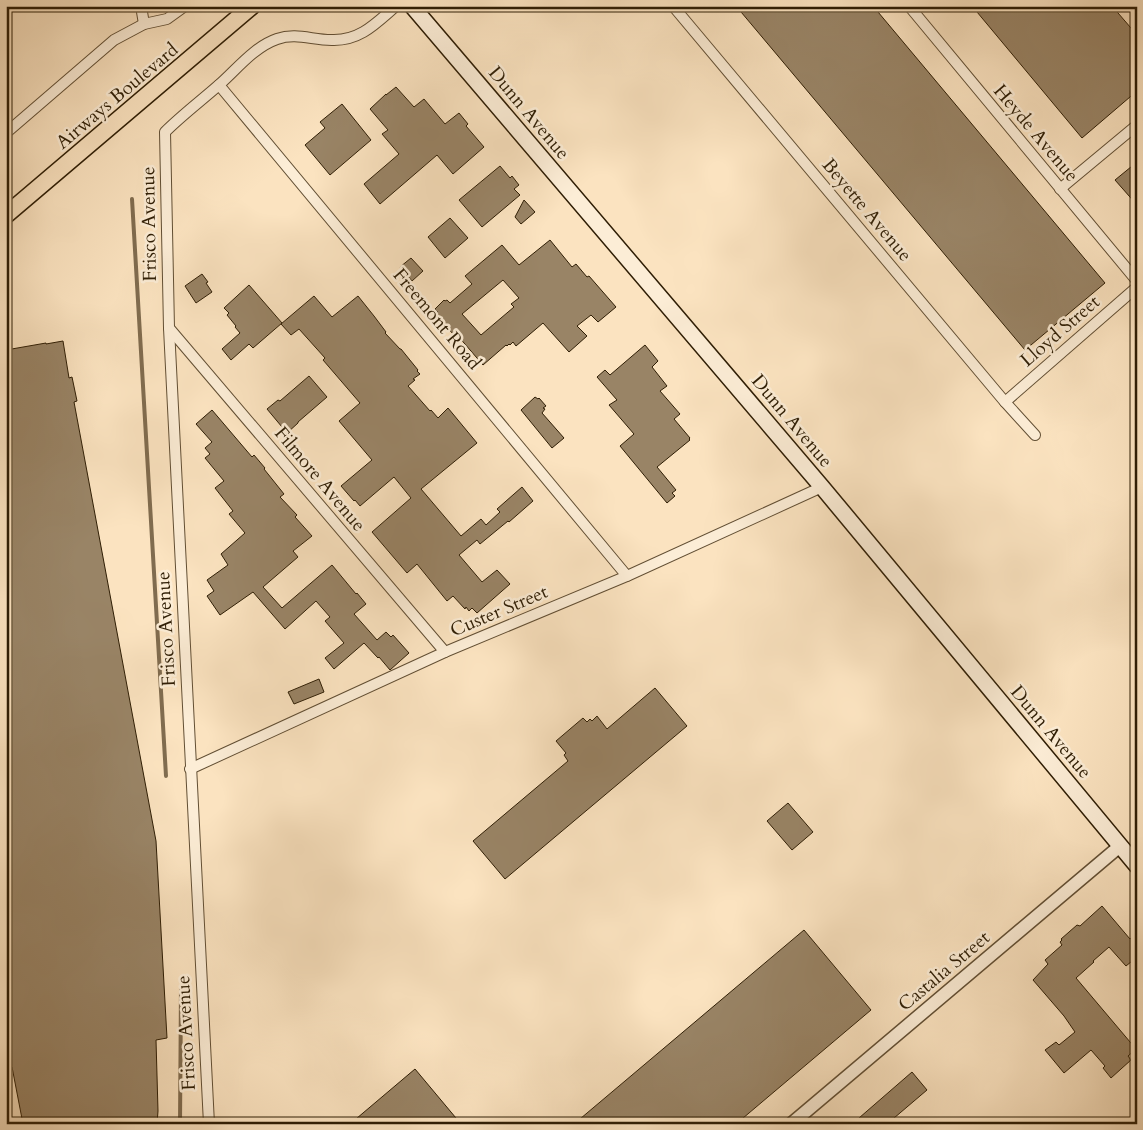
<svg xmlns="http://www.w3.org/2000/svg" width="1143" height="1130" font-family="Cardo,serif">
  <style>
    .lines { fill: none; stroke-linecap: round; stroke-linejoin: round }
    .stream { stroke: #806c4f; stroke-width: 4 }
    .building { fill: #998466; stroke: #2f1e05; fill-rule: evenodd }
    .minor-casing { stroke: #624f34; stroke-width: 12 }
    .tertiary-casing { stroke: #624f34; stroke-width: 15 }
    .secondary-casing { stroke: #2f1e05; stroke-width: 18 }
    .primary-casing { stroke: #2f1e05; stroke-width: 19 }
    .minor { stroke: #fcedd6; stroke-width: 10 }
    .tertiary { stroke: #fcedd6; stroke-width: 12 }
    .secondary { stroke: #fcedd6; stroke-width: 15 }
    .primary { stroke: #fbe3c0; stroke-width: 16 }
    .labels { text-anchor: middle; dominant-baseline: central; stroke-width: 5; stroke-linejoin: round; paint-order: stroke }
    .street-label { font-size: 19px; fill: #2f1e05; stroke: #fcedd6 }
  </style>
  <rect width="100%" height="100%" fill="#fbe3c0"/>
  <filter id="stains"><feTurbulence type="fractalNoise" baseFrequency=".004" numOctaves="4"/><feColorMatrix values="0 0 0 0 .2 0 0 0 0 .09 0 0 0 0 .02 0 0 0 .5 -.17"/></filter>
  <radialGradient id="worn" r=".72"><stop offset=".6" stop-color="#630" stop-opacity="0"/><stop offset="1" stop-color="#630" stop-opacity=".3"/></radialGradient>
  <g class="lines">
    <!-- stream -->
    <g class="stream">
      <polyline points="132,199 166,776"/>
      <polyline points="180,1124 181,988"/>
    </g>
  </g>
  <!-- building -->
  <g class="building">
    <polygon points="736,6 873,6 1105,283 1025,350"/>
    <polygon points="972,6 1112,6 1137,35 1137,91 1082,138"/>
    <polygon points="396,87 414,107 424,99 445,124 459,113 468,124 466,126 484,147 453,174 437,155 380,204 364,184 399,154 382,134 388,130 370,109 386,94 386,95"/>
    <polygon points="342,104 371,140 330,175 305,145 325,128 320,122"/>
    <polygon points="1137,162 1137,205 1115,180"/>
    <polygon points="500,166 510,178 512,176 519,185 514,189 520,195 482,227 459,200"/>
    <polygon points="524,200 535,212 521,224 515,217"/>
    <polygon points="450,218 468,238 445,258 428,237"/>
    <path d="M550,240L572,267L576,264L587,277L589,276L616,307L598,322L591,315L577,326L587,336L569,352L543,323L516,346L513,342L510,345L509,344L507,346L506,345L483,365L458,336L457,338L435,315L438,312L435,309L444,300L445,301L447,300L450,303L472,284L465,276L502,245L519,265ZM503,280L519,298L511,304L514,307L481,335L462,314Z"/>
    <polygon points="411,258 423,271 412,281 400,267"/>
    <polygon points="202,274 208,282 206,283 212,292 196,303 185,286"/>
    <polygon points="249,285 282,323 253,348 249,344 231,360 222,349 240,333 235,327 236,326 227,315 229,313 224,308"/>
    <polygon points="314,296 332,317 358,296 374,316 386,332 385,333 400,349 401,349 418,370 417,371 420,374 413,379 415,380 408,386 430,411 431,410 438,418 448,408 477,443 421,489 461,536 481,519 486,525 500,512 497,509 522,487 533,501 509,522 508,521 480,544 477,540 459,555 482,582 497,570 510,584 477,613 472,608 469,611 466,607 465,609 453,596 447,601 417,564 407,573 372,532 411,498 394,477 360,506 355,500 354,501 341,486 372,460 339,421 360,403 323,360 325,358 299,329 291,335 281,324"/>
    <polygon points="63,341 69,378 72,377 77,401 74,402 156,841 167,1038 156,1040 158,1111 157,1124 23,1124 12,1067 6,1068 6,350 46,343 46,344"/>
    <polygon points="645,345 658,361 652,367 667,386 660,391 680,414 674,419 690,438 689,439 690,440 657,467 676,490 672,493 675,496 667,503 620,446 634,434 609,405 617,400 597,377 605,370 610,375"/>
    <polygon points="309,376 327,397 298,422 298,423 287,433 267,409 278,400 280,401"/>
    <polygon points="535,397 538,399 539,398 546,406 543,408 545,409 542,413 564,438 552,448 521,410"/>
    <polygon points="212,410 252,457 254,455 265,468 264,469 284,494 280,497 297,515 295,517 312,536 293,551 298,557 263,587 282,608 332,565 356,594 357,593 366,604 354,614 377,640 386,632 391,637 393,635 409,653 390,670 379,657 378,658 364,643 334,669 325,658 344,643 325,621 330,617 316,601 285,629 253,592 220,615 207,596 214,591 207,580 228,565 221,554 245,533 229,514 233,511 215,488 224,481 205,458 210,454 205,448 212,442 196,424"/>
    <polygon points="319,679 324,692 294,704 288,692"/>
    <polygon points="655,688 687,726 505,879 473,841 568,761 564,755 566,753 556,741 583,718 587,722 590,719 592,721 597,716 607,729"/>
    <polygon points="788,803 813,832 792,850 767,821"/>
    <polygon points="1102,906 1130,939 1137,933 1137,957 1126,966 1109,947 1093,961 1094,962 1076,978 1136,1049 1128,1056 1131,1060 1111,1078 1103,1068 1105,1066 1091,1050 1064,1073 1045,1050 1056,1042 1059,1045 1075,1032 1064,1016 1033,980 1048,964 1045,960 1062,945 1060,942 1062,940 1061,939 1077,925 1080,926"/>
    <polygon points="804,930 871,1010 736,1124 574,1124"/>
    <polygon points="415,1069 461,1124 350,1124"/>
    <polygon points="912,1072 927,1090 887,1124 863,1124 859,1118"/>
  </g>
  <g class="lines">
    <defs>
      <g id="minor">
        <polyline points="141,6 144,24"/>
        <polyline points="673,6 1005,402 1035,435"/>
        <polyline points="909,6 1137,281"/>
        <polyline points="1134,6 1137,9"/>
        <polyline points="219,85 627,576"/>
        <polyline points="6,133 114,40 144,24 167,19 185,6"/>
        <polyline points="1060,189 1137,125"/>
        <polyline points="169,328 445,652"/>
        <polyline points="1005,402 1137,287"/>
        <polyline points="190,769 445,652 627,576 822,487"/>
        <path d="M209,1124L169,328L165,132C182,115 202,100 220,84C237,69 254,47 277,39C297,32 314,41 334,40C361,40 376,23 396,6"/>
      </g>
      <polyline id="tertiary" points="791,1124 1120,846"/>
      <polyline id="secondary" points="412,6 822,487 1137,866"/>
      <polyline id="primary" points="6,215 252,6"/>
    </defs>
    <!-- minor casing -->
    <use href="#minor" class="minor-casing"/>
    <!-- tertiary casing -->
    <use href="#tertiary" class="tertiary-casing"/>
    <!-- secondary casing -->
    <use href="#secondary" class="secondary-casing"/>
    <!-- primary casing -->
    <use href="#primary" class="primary-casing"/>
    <!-- minor -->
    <use href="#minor" class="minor"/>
    <!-- tertiary -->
    <use href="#tertiary" class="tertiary"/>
    <!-- secondary -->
    <use href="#secondary" class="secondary"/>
    <!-- primary -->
    <use href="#primary" class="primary"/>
  </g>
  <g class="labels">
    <!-- street labels -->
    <g class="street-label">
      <text transform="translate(117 96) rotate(-40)">Airways Boulevard</text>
      <text transform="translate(529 113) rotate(50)">Dunn Avenue</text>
      <text transform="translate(1036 133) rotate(50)">Heyde Avenue</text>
      <text transform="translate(867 210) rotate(50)">Beyette Avenue</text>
      <text transform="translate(149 224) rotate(-91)">Frisco Avenue</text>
      <text transform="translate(437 319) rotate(50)">Freemont Road</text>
      <text transform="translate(1060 331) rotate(-41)">Lloyd Street</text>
      <text transform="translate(792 421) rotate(50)">Dunn Avenue</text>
      <text transform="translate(320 479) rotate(50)">Filmore Avenue</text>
      <text transform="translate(499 611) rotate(-23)">Custer Street</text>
      <text transform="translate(166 629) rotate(-93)">Frisco Avenue</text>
      <text transform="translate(1051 732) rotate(50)">Dunn Avenue</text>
      <text transform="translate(944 971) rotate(-40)">Castalia Street</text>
      <text transform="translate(186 1033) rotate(-93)">Frisco Avenue</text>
    </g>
  </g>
  <!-- margin -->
  <rect width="1143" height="1130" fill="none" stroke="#fbe3c0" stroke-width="25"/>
  <rect x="8" y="8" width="1128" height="1115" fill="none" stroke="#2f1e05" stroke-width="2.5"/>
  <rect x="12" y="12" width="1118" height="1105" fill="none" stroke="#2f1e05"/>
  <rect width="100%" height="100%" filter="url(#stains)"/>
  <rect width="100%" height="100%" fill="url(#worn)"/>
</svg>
